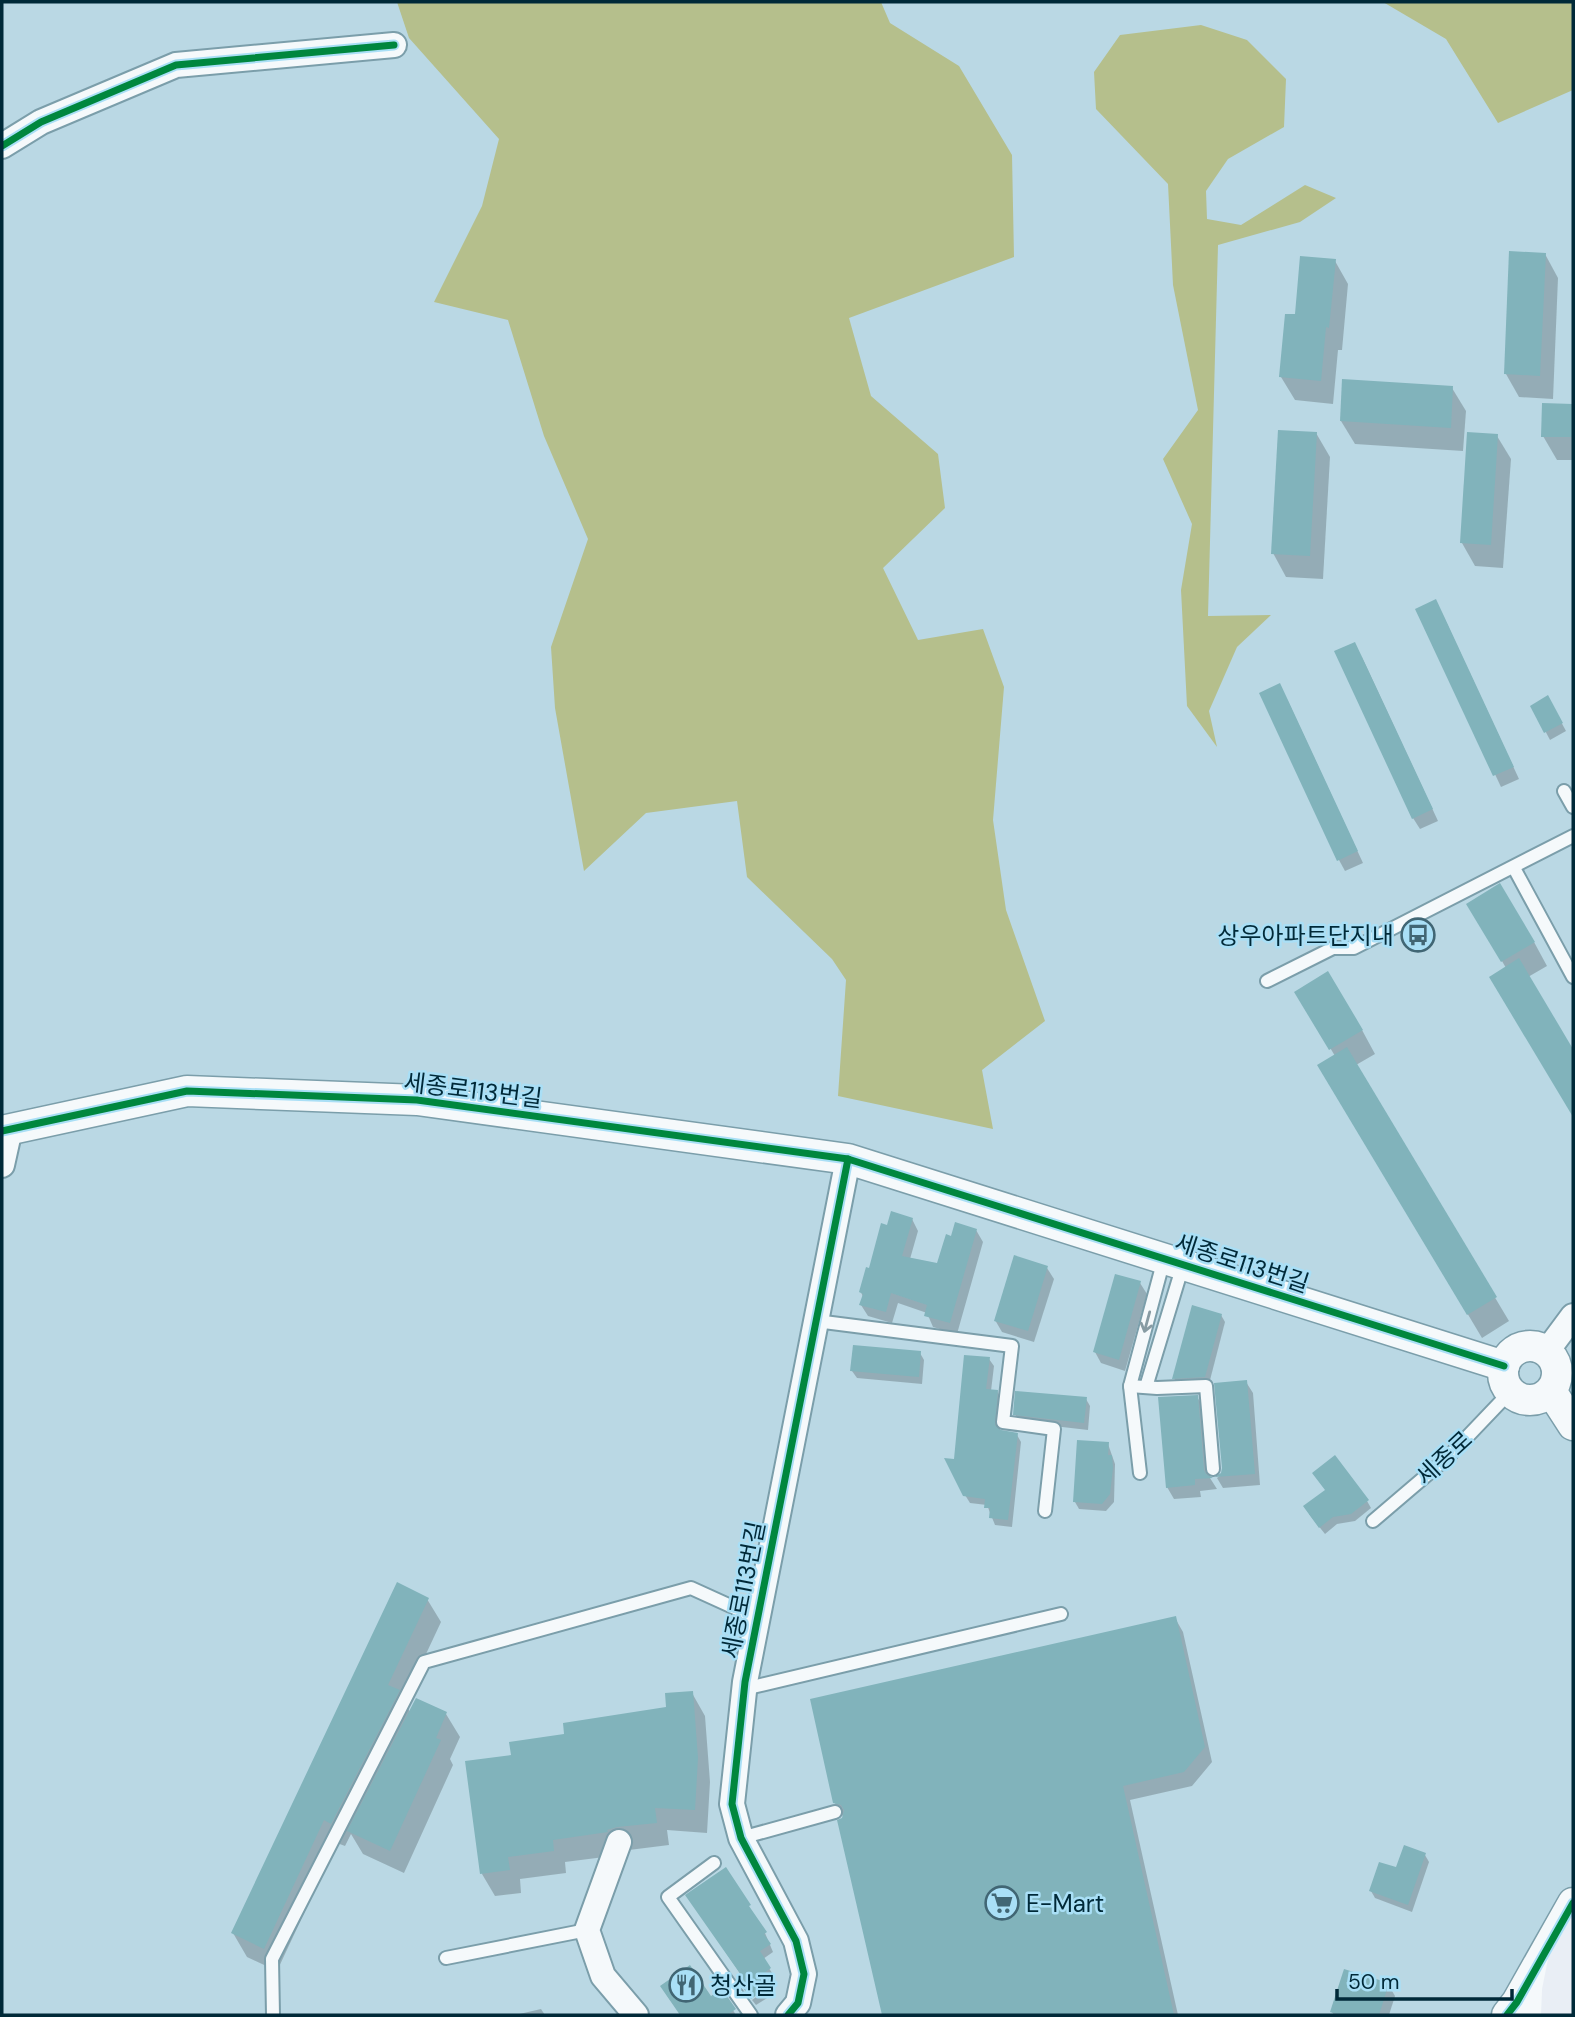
<svg xmlns="http://www.w3.org/2000/svg" width="1575" height="2017" font-family="'DM Sans','Noto Sans KR',sans-serif">
  <style>
    .green { fill: #b5bf8c }
    .shadow { fill: #0003 }
    .building { fill: #81b3bb }
    .lines { fill: none; stroke-linecap: round; stroke-linejoin: round }
    .service-casing { stroke: #7b9eaa; stroke-width: 16 }
    .minor-casing { stroke: #7b9eaa; stroke-width: 28 }
    .tertiary-casing { stroke: #7b9eaa; stroke-width: 33 }
    .trunk-casing { stroke: #a1b6bf; stroke-width: 42 }
    .service { stroke: #f5f9fb; stroke-width: 12 }
    .minor { stroke: #f5f9fb; stroke-width: 24 }
    .tertiary { stroke: #f5f9fb; stroke-width: 30 }
    .trunk { stroke: #e9eef5; stroke-width: 38 }
    .cycleway-casing { stroke: #a9dff6; stroke-width: 11 }
    .cycleway { stroke: #00873e; stroke-width: 7 }
    .oneway { stroke: #879ba3 }
    .labels { text-anchor: middle; dominant-baseline: central; stroke-width: 5; stroke-linejoin: round; paint-order: stroke }
    .poi-label { font-size: 24px; fill: #002938; stroke: #a9dff6; text-anchor: start }
    .street-label { font-size: 24px; fill: #002938; stroke: #a9dff6 }
  </style>
  <rect width="100%" height="100%" fill="#bad8e4"/>
  <!-- green -->
  <g class="green">
    <polygon points="397,2 881,2 890,23 959,66 1012,155 1014,257 849,318 871,396 938,454 945,508 883,568 918,640 983,629 1004,687 993,820 1006,910 1045,1021 982,1070 993,1129 838,1096 846,980 832,959 747,877 737,801 646,813 584,871 555,708 551,647 588,539 544,436 508,320 434,302 482,206 499,139 409,38"/>
    <polygon points="1383,2 1573,2 1573,90 1498,123 1446,39"/>
    <polygon points="1201,25 1247,40 1286,79 1284,127 1228,159 1206,191 1207,219 1241,225 1305,185 1336,198 1300,222 1218,245 1208,616 1271,615 1237,647 1209,711 1217,747 1187,706 1181,590 1192,524 1163,459 1198,410 1173,285 1168,184 1096,109 1094,72 1120,35"/>
  </g>
  <!-- shadow -->
  <g class="shadow">
    <polygon points="1545,254 1558,278 1553,399 1519,397 1506,374"/>
    <polygon points="1335,261 1348,284 1342,350 1338,350 1333,404 1295,400 1281,377 1296,316"/>
    <polygon points="1452,388 1466,411 1463,451 1355,444 1341,421"/>
    <polygon points="1544,405 1573,406 1573,460 1557,460 1543,436"/>
    <polygon points="1316,433 1330,457 1323,579 1286,577 1273,553"/>
    <polygon points="1497,436 1511,459 1503,568 1475,566 1462,543"/>
    <polygon points="1418,610 1442,613 1519,779 1501,787"/>
    <polygon points="1361,655 1438,821 1420,829 1413,818"/>
    <polygon points="1286,697 1363,863 1345,871 1339,860"/>
    <polygon points="1548,698 1566,731 1550,740 1532,706"/>
    <polygon points="1469,904 1534,942 1547,966 1528,977 1573,1052 1573,1115 1505,1000 1506,968"/>
    <polygon points="1297,992 1362,1030 1375,1054 1356,1065 1509,1321 1482,1338 1333,1088 1335,1056"/>
    <polygon points="912,1219 918,1231 910,1259 939,1265 952,1238 976,1230 983,1242 957,1334 933,1327 927,1313 898,1303 892,1323 868,1316 861,1305 863,1297 861,1292 888,1227"/>
    <polygon points="1047,1268 1054,1279 1034,1342 1002,1332 995,1320"/>
    <polygon points="1140,1283 1147,1294 1125,1371 1101,1363 1095,1352"/>
    <polygon points="1221,1315 1225,1322 1209,1384 1178,1385 1174,1378"/>
    <polygon points="920,1353 924,1360 922,1384 857,1378 852,1371"/>
    <polygon points="989,1359 994,1366 991,1391 997,1391 1001,1399 998,1430 1017,1435 1021,1442 1012,1527 995,1525 987,1505 970,1503 965,1495 955,1461"/>
    <polygon points="1246,1382 1253,1393 1260,1485 1223,1488 1217,1478 1222,1474"/>
    <polygon points="1197,1397 1204,1408 1210,1478 1217,1489 1200,1491 1201,1497 1174,1499 1167,1487"/>
    <polygon points="1086,1399 1090,1406 1088,1430 1019,1422 1015,1414"/>
    <polygon points="1108,1444 1115,1464 1114,1502 1106,1511 1079,1509 1075,1502"/>
    <polygon points="1326,1491 1367,1501 1371,1508 1355,1521 1337,1524 1325,1534 1309,1514"/>
    <polygon points="427,1599 441,1622 404,1701 410,1712 446,1714 460,1737 450,1759 453,1765 404,1873 363,1854 351,1834 345,1846 337,1843 277,1971 247,1957 233,1933"/>
    <polygon points="1175,1618 1183,1632 1212,1762 1192,1786 1130,1800 1178,2015 883,2015 839,1821 844,1818 835,1803"/>
    <polygon points="692,1693 705,1716 710,1782 707,1833 667,1830 669,1845 629,1850 619,1852 620,1855 565,1862 566,1873 520,1879 521,1893 495,1896 482,1874 513,1756 566,1736 668,1708"/>
    <polygon points="1425,1855 1429,1862 1412,1912 1375,1898 1371,1891"/>
    <polygon points="692,1903 765,1933 773,1952 763,1959 774,1976 767,1981 742,1976"/>
    <polygon points="1388,1984 1395,1996 1389,2015 1334,2015 1332,2012"/>
    <polygon points="771,1987 775,1993 756,2005 752,2000"/>
    <polygon points="721,1991 736,2015 681,2015 666,1994 711,1998"/>
    <polygon points="541,2009 545,2015 515,2015"/>
  </g>
  <!-- building -->
  <g class="building">
    <polygon points="1509,251 1546,253 1540,376 1504,374"/>
    <polygon points="1300,256 1336,259 1329,328 1326,327 1321,381 1279,377 1285,314 1295,314"/>
    <polygon points="1342,379 1453,386 1451,428 1340,421"/>
    <polygon points="1542,403 1573,404 1573,437 1541,437"/>
    <polygon points="1278,430 1317,432 1310,556 1271,554"/>
    <polygon points="1467,432 1498,434 1491,545 1460,543"/>
    <polygon points="1436,599 1514,767 1493,776 1415,609"/>
    <polygon points="1355,642 1433,809 1412,819 1334,651"/>
    <polygon points="1280,683 1358,851 1337,861 1259,693"/>
    <polygon points="1548,695 1563,723 1544,733 1530,706"/>
    <polygon points="1500,883 1535,942 1501,962 1466,904"/>
    <polygon points="1519,958 1573,1049 1573,1117 1489,977"/>
    <polygon points="1328,971 1363,1030 1329,1050 1294,992"/>
    <polygon points="1347,1047 1497,1297 1467,1315 1317,1065"/>
    <polygon points="891,1211 913,1218 902,1256 937,1263 946,1234 951,1236 955,1222 977,1229 950,1323 924,1316 927,1305 891,1293 886,1312 859,1305 863,1294 859,1292 866,1267 869,1268 881,1223 887,1225"/>
    <polygon points="1014,1255 1048,1266 1028,1331 994,1321"/>
    <polygon points="1115,1274 1141,1281 1119,1360 1093,1352"/>
    <polygon points="1192,1305 1222,1314 1205,1377 1172,1379"/>
    <polygon points="853,1345 921,1351 919,1377 850,1371"/>
    <polygon points="964,1355 990,1357 986,1389 998,1390 995,1425 1001,1430 1018,1433 1008,1520 989,1518 990,1508 984,1508 985,1499 963,1496 944,1458 954,1459"/>
    <polygon points="1247,1380 1255,1474 1215,1477 1221,1473 1222,1468 1214,1383"/>
    <polygon points="1015,1391 1087,1397 1084,1423 1013,1415"/>
    <polygon points="1198,1395 1204,1470 1206,1474 1213,1478 1195,1479 1195,1485 1166,1488 1158,1397"/>
    <polygon points="1077,1440 1109,1442 1108,1455 1112,1455 1113,1468 1110,1494 1102,1504 1073,1502"/>
    <polygon points="1335,1455 1369,1500 1351,1514 1333,1517 1319,1528 1303,1506 1325,1490 1312,1473"/>
    <polygon points="397,1582 429,1598 388,1685 400,1690 331,1824 324,1820 264,1949 231,1933"/>
    <polygon points="1176,1616 1205,1747 1184,1772 1123,1786 1174,2015 882,2015 837,1820 842,1818 844,1810 841,1805 833,1803 810,1699"/>
    <polygon points="693,1691 698,1758 695,1810 655,1808 657,1823 617,1827 607,1830 608,1832 553,1840 554,1851 508,1857 510,1870 480,1874 465,1761 511,1755 509,1742 564,1734 563,1723 666,1707 665,1693"/>
    <polygon points="416,1698 447,1712 436,1738 441,1740 390,1851 347,1831"/>
    <polygon points="1404,1845 1426,1853 1408,1905 1369,1891 1379,1862 1396,1867"/>
    <polygon points="726,1867 751,1905 749,1906 767,1932 764,1934 771,1944 760,1951 771,1968 764,1973 772,1985 751,1999 736,1978 741,1975 685,1895"/>
    <polygon points="690,1965 711,1996 722,1989 736,2009 727,2015 680,2015 660,1986"/>
    <polygon points="1344,1969 1389,1983 1379,2015 1340,2015 1330,2012"/>
  </g>
  <g class="lines">
    <defs>
      <g id="service">
        <polyline points="1564,791 1573,807"/>
        <polyline points="1514,868 1573,977"/>
        <polyline points="1267,981 1333,948 1354,948 1573,836"/>
        <polyline points="816,1321 1012,1346 1003,1422 1054,1429 1045,1511"/>
        <polyline points="1130,1386 1157,1388 1206,1386 1213,1469"/>
        <polyline points="1146,1387 1183,1265"/>
        <polyline points="1140,1473 1130,1386 1164,1259"/>
        <polyline points="1373,1521 1448,1457 1510,1392"/>
        <polyline points="744,1689 1061,1614"/>
        <polyline points="741,1838 835,1812"/>
        <polyline points="714,1863 668,1897 751,2015"/>
        <polyline points="446,1958 587,1930"/>
        <polyline points="273,2015 272,1959 424,1662 691,1588 757,1618"/>
      </g>
      <g id="minor">
        <polyline points="2,146 41,122 176,65 394,45"/>
        <polyline points="2,1165 10,1129"/>
        <polyline points="1547,1351 1573,1316"/>
        <polyline points="619,1842 587,1930 603,1976 636,2015"/>
        <polyline points="788,2015 798,2003 804,1974 796,1941 741,1838 732,1804 745,1682 848,1159"/>
      </g>
      <g id="tertiary">
        <polyline points="2,1131 187,1091 417,1100 848,1159 1504,1366"/>
        <circle cx="1530" cy="1373" r="27"/>
        <polyline points="1551,1391 1573,1425"/>
        <polyline points="1507,2015 1517,2002 1573,1903"/>
        <polyline points="1539,2015 1554,1972"/>
      </g>
      <polyline id="trunk" points="1560,2015 1561,1991 1573,1931"/>
    </defs>
    <!-- service casing -->
    <use href="#service" class="service-casing"/>
    <!-- minor casing -->
    <use href="#minor" class="minor-casing"/>
    <!-- tertiary casing -->
    <use href="#tertiary" class="tertiary-casing"/>
    <!-- trunk casing -->
    <use href="#trunk" class="trunk-casing"/>
    <!-- service -->
    <use href="#service" class="service"/>
    <!-- minor -->
    <use href="#minor" class="minor"/>
    <!-- tertiary -->
    <use href="#tertiary" class="tertiary"/>
    <!-- trunk -->
    <use href="#trunk" class="trunk"/>
    <defs>
      <g id="cycleway">
        <polyline points="2,146 41,122 176,65 394,45"/>
        <polyline points="2,1131 187,1091 417,1100 848,1159 1504,1366"/>
        <polyline points="788,2015 798,2003 804,1974 796,1941 741,1838 732,1804 745,1682 848,1159"/>
        <polyline points="1507,2015 1517,2002 1573,1903"/>
      </g>
    </defs>
    <!-- cycleway casing -->
    <use href="#cycleway" class="cycleway-casing"/>
    <!-- cycleway -->
    <use href="#cycleway" class="cycleway"/>
  </g>
  <!-- one-way arrows -->
  <defs><path id="oneway-shaft" d="M-6 0H5M1.5-3L5.5 0L1.5 3" fill="none" stroke-width="1.6" stroke-linecap="round" stroke-linejoin="round" transform="scale(1.75)"/></defs>
  <use class="oneway" href="#oneway-shaft" transform="translate(1147 1322) rotate(105)"/>
  <!-- icons -->
  <defs>
    <symbol id="bus-ring" viewBox="-11 -11 22 22"><circle r="9.5" fill="#a9dff6" stroke="#416674" stroke-width="1.5"/><path d="M-5-6H5V4H4V6H2V4H-2V6H-4V4H-5ZM-3.5-4V0h7V-4ZM-3.5 1.2v1.5H-2V1.2ZM2 1.2v1.5H3.5V1.2Z" fill="#416674"/></symbol>
    <symbol id="supermarket-ring" viewBox="-11 -11 22 22"><circle r="9.5" fill="#a9dff6" stroke="#416674" stroke-width="1.5"/><path d="M-6-5.5h2.5l.6 2H6L4.5 2H-2.5L-4.4-4H-6ZM-1.5 3.2a1.3 1.3 0 1 0 .1 0ZM3 3.2a1.3 1.3 0 1 0 .1 0Z" fill="#416674"/></symbol>
    <symbol id="restaurant-ring" viewBox="-11 -11 22 22"><circle r="9.5" fill="#a9dff6" stroke="#416674" stroke-width="1.5"/><path d="M-5-6h1v4h1v-4h1v4h1v-4h1v5L-1.5 .5V6h-2V.5L-5-1ZM5-6V6H3V1.5H1.5Q1.5-4 5-6Z" fill="#416674"/></symbol>
  </defs>
  <g fill-rule="evenodd">
    <use href="#bus-ring" x="1399" y="916" width="38" height="38"/>
    <use href="#supermarket-ring" x="983" y="1884" width="38" height="38"/>
    <use href="#restaurant-ring" x="667" y="1966" width="38" height="38"/>
  </g>
  <g class="labels">
    <!-- poi labels -->
    <g class="poi-label">
      <text x="1394" y="935" text-anchor="end">상우아파트단지내</text>
      <text x="1026" y="1903">E-Mart</text>
      <text x="710" y="1985">청산골</text>
    </g>
    <!-- street labels -->
    <g class="street-label">
      <text transform="translate(473 1090) rotate(7)">세종로113번길</text>
      <text transform="translate(1242 1263) rotate(18)">세종로113번길</text>
      <text transform="translate(1444 1458) rotate(-43)">세종로</text>
      <text transform="translate(743 1590) rotate(-79)">세종로113번길</text>
    </g>
  </g>
  <!-- border -->
  <rect width="1575" height="2017" fill="none" stroke="#002938" stroke-width="7"/>
  <!-- scale -->
  <path d="M1337 1989v10h175v-10" fill="none" stroke="#002938" stroke-width="3.5"/>
  <text x="1348" y="1989" font-size="21" fill="#002938" stroke="#a9dff6" stroke-width="5" paint-order="stroke">50 m</text>
</svg>
